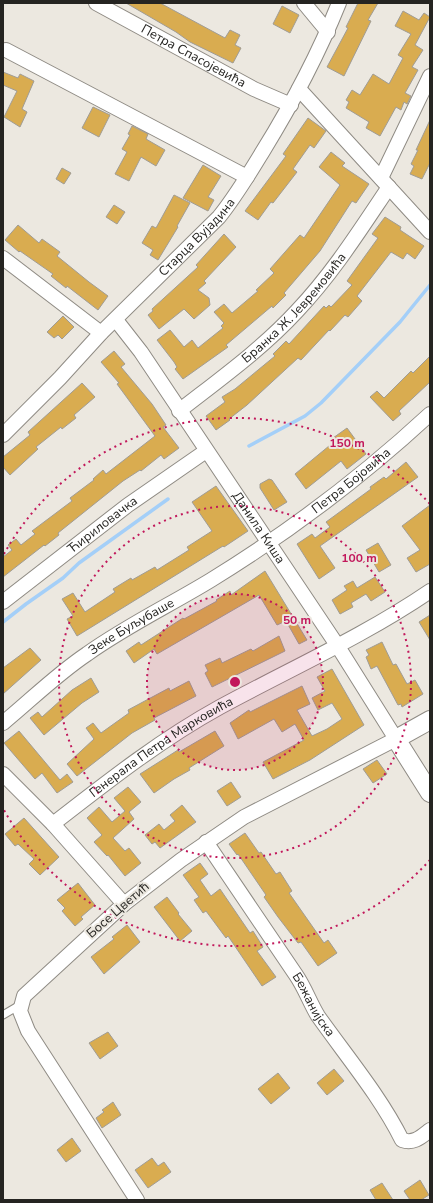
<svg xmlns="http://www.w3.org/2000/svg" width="433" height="1203" font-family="'Nunito Sans',sans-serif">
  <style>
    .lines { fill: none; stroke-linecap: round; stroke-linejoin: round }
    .stream { stroke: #a4cff8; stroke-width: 3.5 }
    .building { fill: #d9ac50; stroke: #a09c94 }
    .service-casing { stroke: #8f8b84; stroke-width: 9 }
    .minor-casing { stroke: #8f8b84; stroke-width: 16 }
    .tertiary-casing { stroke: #8f8b84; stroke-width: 20 }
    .service { stroke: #fff; stroke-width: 7 }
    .minor { stroke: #fff; stroke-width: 14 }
    .tertiary { stroke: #fff; stroke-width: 18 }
    .ring { fill: none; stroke: #c2185b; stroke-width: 2; stroke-dasharray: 2 4 }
    .labels { text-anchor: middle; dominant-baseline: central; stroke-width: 4; stroke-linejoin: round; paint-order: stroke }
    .street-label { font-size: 13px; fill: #252421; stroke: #ece8e0 }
    .centre { fill: #c2185b; stroke: #ece8e0; stroke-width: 2 }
    .ring-label { font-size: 12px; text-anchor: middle; font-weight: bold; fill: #c2185b; stroke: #ece8e0; stroke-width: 4; stroke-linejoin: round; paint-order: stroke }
  </style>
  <rect width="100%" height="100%" fill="#ece8e0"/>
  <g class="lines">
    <!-- stream -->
    <g class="stream">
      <polyline points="249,446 305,416 321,403 400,322 430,285"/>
      <polyline points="3,622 26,604 63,578 79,563 168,499"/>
    </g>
  </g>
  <!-- building -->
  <g class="building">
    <polygon points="126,3 160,3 225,38 230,30 240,35 235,45 241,48 233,63 190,42 176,32"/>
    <polygon points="358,3 378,3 368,20 371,21 344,76 327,67 348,28 346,27"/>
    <polygon points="282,6 299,15 290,33 273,24"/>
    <polygon points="403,11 419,20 424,13 430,17 415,45 423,50 412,67 418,70 405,93 411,96 407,104 404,102 401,110 396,107 380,136 366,128 369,122 346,108 349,102 346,100 352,90 360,95 373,74 389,84 403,58 398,55 411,34 395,26"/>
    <polygon points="3,72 18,78 20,74 34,81 22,109 27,112 20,127 4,117 17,91 3,85"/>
    <polygon points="93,107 110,115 99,137 82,128"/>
    <polygon points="308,118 326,131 314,148 310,145 293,169 297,172 273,203 271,202 258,220 245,211 286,156 283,154"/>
    <polygon points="430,120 430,163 422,179 410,174 414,166 411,164 418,150 416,150"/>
    <polygon points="132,126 148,134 146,139 165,150 156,166 141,157 129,181 115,174 127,152 122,149 130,135 128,134"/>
    <polygon points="331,152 345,163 342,166 369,184 356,203 352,201 320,251 284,293 286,295 273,308 272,306 226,345 228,347 183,379 175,369 177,367 174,362 157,340 170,330 184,347 192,340 198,348 223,328 221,326 224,323 214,312 224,304 232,313 258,291 256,290 274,273 270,269 300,235 304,238 340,185 319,167"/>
    <polygon points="203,165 221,176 208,197 214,200 208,211 183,198"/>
    <polygon points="62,168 71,173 64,184 56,179"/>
    <polygon points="174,195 190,203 177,226 178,227 158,260 150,255 153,250 142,243 152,226 156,228"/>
    <polygon points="114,205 125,212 117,224 106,217"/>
    <polygon points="385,217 401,227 400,230 424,246 415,259 407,253 403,259 391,252 357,296 362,301 348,317 345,315 330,331 329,330 301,360 298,358 247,405 229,419 230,420 216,430 206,416 225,402 222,397 235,389 275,356 273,354 286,341 289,344 324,306 326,308 329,305 331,307 352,285 347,281 378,238 372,234"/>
    <polygon points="18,225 39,243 42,239 60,252 57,256 89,282 108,296 98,310 67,286 66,288 51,276 53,274 20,251 19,252 5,240"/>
    <polygon points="224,234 236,247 204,281 206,283 198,290 209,298 210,305 194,319 184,309 159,329 148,315 153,311 152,309 198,267 196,265"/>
    <polygon points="63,316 74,327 62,339 58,335 54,338 47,332"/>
    <polygon points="114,351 125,364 121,367 152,404 166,425 163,427 179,448 164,459 161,455 141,471 140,470 123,481 58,533 59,535 45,546 44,545 3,577 3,557 12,550 8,545 16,539 21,545 35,534 32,531 72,501 70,498 94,480 93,479 103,470 106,474 155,436 117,384 119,383 101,362"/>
    <polygon points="430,356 430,382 399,411 401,414 393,421 370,397 377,391 384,398 411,371 413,373"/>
    <polygon points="82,383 95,397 74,415 76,418 62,429 61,427 36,447 38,449 10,475 3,467 3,457 30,435 28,432"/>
    <polygon points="347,428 366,454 347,469 341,461 306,489 295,474 335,441 333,438"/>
    <polygon points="406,462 418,477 320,546 335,568 319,579 297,544 312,534 315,538 330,527 326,522 371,489 370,487 384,477 386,479"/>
    <polygon points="269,479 272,480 287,502 274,510 260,488 260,484"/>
    <polygon points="216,486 248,531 224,547 223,546 77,636 67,619 73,616 62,599 73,593 85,612 115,592 113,589 131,578 132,580 155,567 157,570 189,550 187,547 212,531 192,502"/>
    <polygon points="430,505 430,564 416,572 407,558 420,550 402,526"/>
    <polygon points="378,543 391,565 379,572 366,550"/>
    <polygon points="265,571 307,640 299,644 286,621 277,625 259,595 157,654 154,649 134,663 126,651 139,642 141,645 183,618 184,619 217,601 216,600 230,591 231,595"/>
    <polygon points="375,577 385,592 371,601 366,594 351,603 353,607 340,614 332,600 347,590 344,586 353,581 357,588"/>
    <polygon points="430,615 430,640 419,622"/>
    <polygon points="279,636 285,651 212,687 205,673 208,671 205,665 220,658 222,663 251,649 253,651"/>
    <polygon points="382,642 393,665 396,664 407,684 415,680 423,694 402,707 401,704 398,705 377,666 371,669 366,657 369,655 366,650"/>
    <polygon points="30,648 41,660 3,694 3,668"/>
    <polygon points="332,669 364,725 310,760 273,779 263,762 304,740 295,724 282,732 274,719 238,739 230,723 249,710 250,712 302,686 310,704 297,710 312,736 327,729 342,719 332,703 318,710 312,698 325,691 317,677"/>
    <polygon points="91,678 99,692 82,703 44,735 30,718 38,712 42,717 72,690"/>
    <polygon points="189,681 196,696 154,718 155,720 132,733 77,776 67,764 94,739 86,728 93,723 101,733 129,713 128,710 169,688 170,691"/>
    <polygon points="19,731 60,780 67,774 73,782 57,793 42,773 35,779 4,743"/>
    <polygon points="215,731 224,746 189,768 190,770 174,779 154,793 140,774 178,750 179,752"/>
    <polygon points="377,760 387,774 373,783 363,769"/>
    <polygon points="231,782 241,797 227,806 217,791"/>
    <polygon points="128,787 141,802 129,812 134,819 113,838 125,851 129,848 141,863 125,876 108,855 107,856 94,842 102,835 87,818 99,807 112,822 125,811 114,798"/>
    <polygon points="182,805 196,822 160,848 155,842 152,844 145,835 159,824 164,830 175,821 170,815"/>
    <polygon points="24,818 59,857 40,875 29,864 34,859 18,844 15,846 5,834"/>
    <polygon points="245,833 259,853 261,852 276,874 280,872 292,891 289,893 324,943 328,940 337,953 318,966 301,942 298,943 278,917 264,897 266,895 238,854 237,855 229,844"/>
    <polygon points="200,863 208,874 200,880 211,896 220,889 250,933 253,931 263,947 257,951 276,977 262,986 228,936 226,938 206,911 203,913 194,900 199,897 183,875"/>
    <polygon points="78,883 95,905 81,917 83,919 75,926 62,911 65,908 57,900"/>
    <polygon points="167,897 179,913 178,914 192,931 180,941 154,907"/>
    <polygon points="127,925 140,942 104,974 91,957 114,939 112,937"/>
    <polygon points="108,1032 118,1046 100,1059 89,1043"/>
    <polygon points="334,1069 344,1081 327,1095 317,1083"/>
    <polygon points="278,1073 290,1088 271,1104 258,1089"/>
    <polygon points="113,1102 121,1115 102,1128 96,1118 104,1112 102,1110"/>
    <polygon points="72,1138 81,1151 66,1162 57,1150"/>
    <polygon points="152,1158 158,1166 164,1162 171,1172 148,1188 135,1170"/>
    <polygon points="420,1180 429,1195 421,1200 410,1200 404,1191"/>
    <polygon points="382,1183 393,1200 376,1200 370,1190"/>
  </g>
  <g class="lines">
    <defs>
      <polyline id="service" points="3,1015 20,1005"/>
      <g id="minor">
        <path id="s1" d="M96,3L254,89L291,105"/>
        <polyline points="304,3 328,32"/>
        <polyline points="6,50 247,177"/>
        <polyline points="299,89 430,232"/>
        <polyline points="381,178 430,76"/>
        <polyline points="3,258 101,333"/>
        <path id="s2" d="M116,320L141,352L337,645L396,739L244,817L181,860L124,904L24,996L20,1011L28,1031L137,1200"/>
        <path id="s3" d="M179,411C220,379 262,349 297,311C333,273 360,230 389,187"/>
        <path id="s4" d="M3,435L60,378L101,333L219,217C236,196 249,174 263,151C292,104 318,55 339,3"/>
        <path id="s5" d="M3,602L128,505L206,451"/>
        <path id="s6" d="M3,723C31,700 57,674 87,654C126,626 170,605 211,580C289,532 363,476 430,414"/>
        <polyline points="3,774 53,824 124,904"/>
        <path id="s7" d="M53,824C107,782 160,740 220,707C290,669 364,636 430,591"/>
        <path id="s8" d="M206,842L296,975C305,988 310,1003 318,1016C347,1057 380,1096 402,1140C414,1144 421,1137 430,1130"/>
      </g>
      <polyline id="tertiary" points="430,720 396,739 430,793"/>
    </defs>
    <!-- service casing -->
    <use href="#service" class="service-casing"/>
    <!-- minor casing -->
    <use href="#minor" class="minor-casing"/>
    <!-- tertiary casing -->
    <use href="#tertiary" class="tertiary-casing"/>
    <!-- service -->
    <use href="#service" class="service"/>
    <!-- minor -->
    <use href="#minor" class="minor"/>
    <!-- tertiary -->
    <use href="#tertiary" class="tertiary"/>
  </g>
  <!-- distance rings -->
  <circle cx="235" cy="682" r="88" fill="#c2185b" fill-opacity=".12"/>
  <g class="ring">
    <circle cx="235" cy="682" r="88"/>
    <circle cx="235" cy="682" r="176"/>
    <path d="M430 860A264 264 0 0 1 4 810M4 554A264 264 0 0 1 430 504"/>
  </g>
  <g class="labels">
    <!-- street labels -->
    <g class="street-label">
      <text stroke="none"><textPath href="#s1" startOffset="111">Петра Спасојевића</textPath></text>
      <text stroke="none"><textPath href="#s4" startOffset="277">Старца Вујадина</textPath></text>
      <text stroke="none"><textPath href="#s3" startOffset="155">Бранка Ж. Јевремовића</textPath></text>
      <text stroke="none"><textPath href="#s6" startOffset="425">Петра Бојовића</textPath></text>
      <text stroke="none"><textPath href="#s5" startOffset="126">Ћириловачка</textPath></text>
      <text stroke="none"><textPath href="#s2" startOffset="252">Данила Киша</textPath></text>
      <text stroke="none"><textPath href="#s6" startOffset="161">Зеке Буљубаше</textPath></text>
      <text stroke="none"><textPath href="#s7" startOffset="133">Генерала Петра Марковића</textPath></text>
      <text transform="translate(118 910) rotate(-41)">Босе Цветић</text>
      <text stroke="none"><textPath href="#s8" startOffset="195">Бежанијска</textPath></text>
    </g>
  </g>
  <circle cx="235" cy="682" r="6" class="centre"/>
  <g class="ring-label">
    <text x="347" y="447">150 m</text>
    <text x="359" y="562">100 m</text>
    <text x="297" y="624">50 m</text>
  </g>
  <!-- border -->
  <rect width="433" height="1203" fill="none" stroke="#252421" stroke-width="8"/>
</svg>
